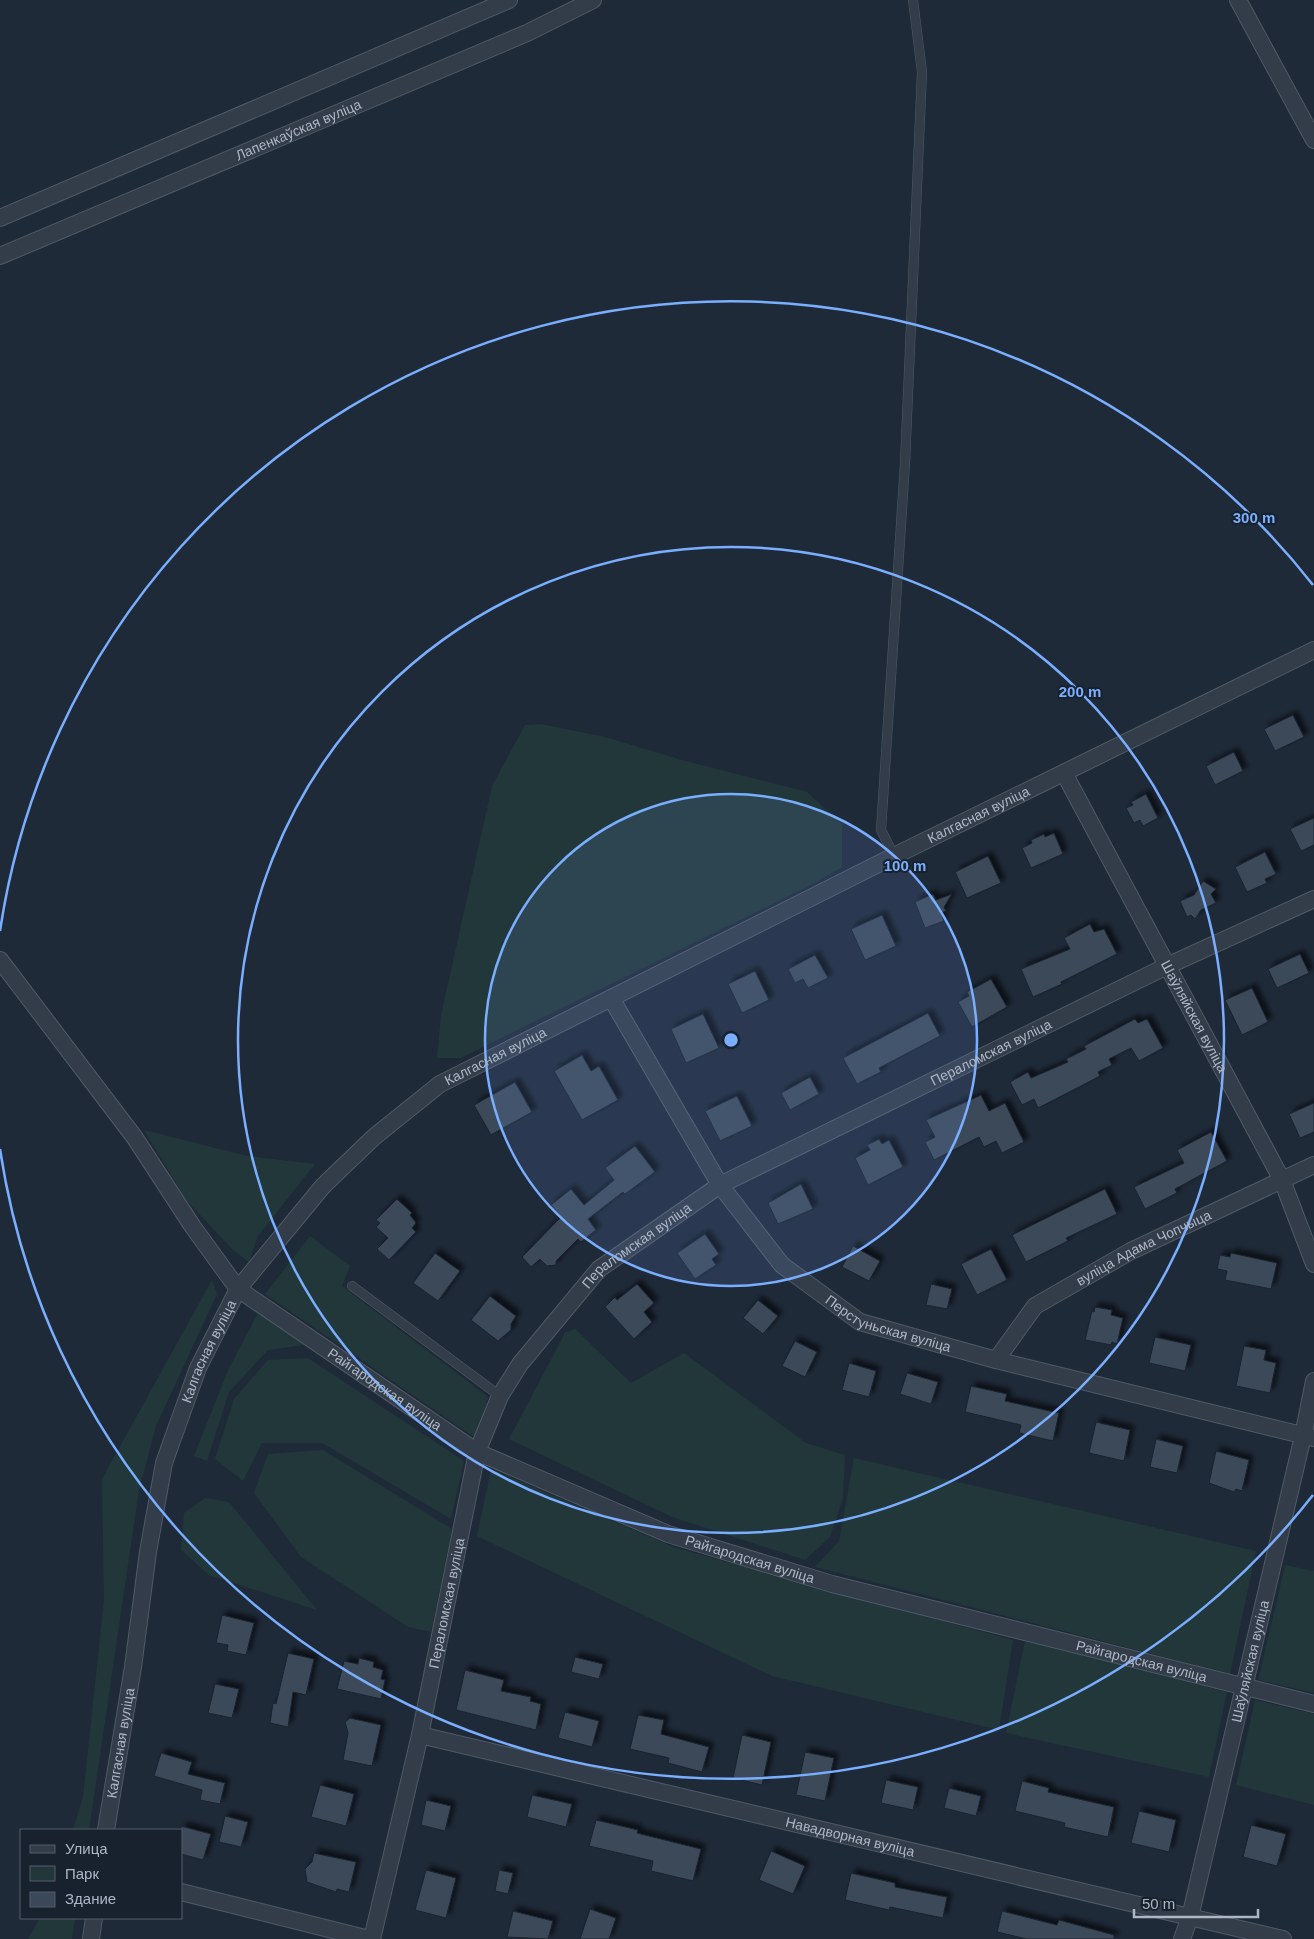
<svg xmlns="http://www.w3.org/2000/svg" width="1314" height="1939" font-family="Helvetica,sans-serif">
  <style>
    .green { fill: #21373a }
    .building { fill: #3b4859; stroke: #1a2330; filter: url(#shadow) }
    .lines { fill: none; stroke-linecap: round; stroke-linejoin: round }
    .service-casing { stroke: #505a67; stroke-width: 10 }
    .minor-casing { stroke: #505a67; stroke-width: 18 }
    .service { stroke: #333c49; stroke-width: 9 }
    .minor { stroke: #333c49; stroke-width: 16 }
    .ring { fill: none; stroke: #7aaefe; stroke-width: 2.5 }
    .labels { text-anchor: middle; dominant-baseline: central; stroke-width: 4; stroke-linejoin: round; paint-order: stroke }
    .street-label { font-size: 14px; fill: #adb7c6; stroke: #18212e }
    .centre { fill: #7aaefe; stroke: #18212e; stroke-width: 2.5 }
    .ring-label { font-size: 15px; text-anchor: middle; font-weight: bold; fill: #7aaefe; stroke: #18212e; stroke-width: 4; stroke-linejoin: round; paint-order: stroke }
  </style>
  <defs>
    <filter id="shadow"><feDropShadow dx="4.5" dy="-4.5" stdDeviation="2.5" flood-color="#0009"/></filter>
  </defs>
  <rect width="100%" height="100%" fill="#1f2a39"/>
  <!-- green -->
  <g class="green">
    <polygon points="541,724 605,737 682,760 807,792 842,824 842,867 815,883 461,1058 437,1058 441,1015 492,786 525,725"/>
    <polygon points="144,1130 247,1156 315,1164 258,1236 249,1262 233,1250 186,1200"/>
    <polygon points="310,1236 350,1266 342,1286 488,1397 477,1439 265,1294"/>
    <polygon points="212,1280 217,1294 156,1426 139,1490 89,1830 73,1830 83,1797 104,1600 102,1479"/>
    <polygon points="260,1309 304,1345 268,1350 229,1392 207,1461 194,1456 228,1370"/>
    <polygon points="575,1329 631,1383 684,1353 806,1443 845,1455 843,1498 830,1537 805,1560 672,1517 509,1439 565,1333"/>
    <polygon points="308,1358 464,1461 451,1519 322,1443 262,1443 243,1481 215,1459 234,1399 268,1360"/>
    <polygon points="323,1450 452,1529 431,1632 408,1627 301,1557 254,1493 268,1454"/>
    <polygon points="854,1458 1256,1551 1230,1674 815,1567 839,1541"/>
    <polygon points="491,1469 676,1548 1013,1640 999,1730 772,1676 477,1536"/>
    <polygon points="205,1498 229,1502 317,1610 209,1575 181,1550 184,1513"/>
    <polygon points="1285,1565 1314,1571 1314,1693 1258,1680"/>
    <polygon points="1025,1640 1227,1692 1209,1777 1006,1733"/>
    <polygon points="1255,1700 1314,1714 1314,1805 1236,1785"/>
    <polygon points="40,1918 75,1918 72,1939 28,1939"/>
  </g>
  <!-- building -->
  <g class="building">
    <polygon points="1293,715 1304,737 1275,751 1264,729"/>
    <polygon points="1234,752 1243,771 1215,785 1206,766"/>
    <polygon points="1146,794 1158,818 1143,826 1140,820 1134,823 1126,808 1133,805 1131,802"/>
    <polygon points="1314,818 1314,845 1301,851 1290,829"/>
    <polygon points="1054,833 1063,854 1031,868 1022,848 1032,843 1031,840 1044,834 1045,837"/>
    <polygon points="1265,852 1276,874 1265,879 1267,883 1247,892 1235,867"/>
    <polygon points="988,856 1001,883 967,898 955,872"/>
    <polygon points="1203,881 1216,889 1211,894 1216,903 1201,910 1195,919 1191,915 1187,917 1180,901 1194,895"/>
    <polygon points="933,894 936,900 952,894 944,907 946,911 941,913 944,921 925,928 915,902"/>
    <polygon points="882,915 896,946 865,960 851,929"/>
    <polygon points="1090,924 1094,932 1104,929 1117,954 1061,982 1062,984 1033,997 1021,969 1070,949 1064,938"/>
    <polygon points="1300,954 1309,973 1277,988 1268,969"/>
    <polygon points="815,955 828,978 808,988 803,979 795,983 788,969"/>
    <polygon points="755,971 769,1000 742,1013 728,984"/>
    <polygon points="991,979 1007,1007 972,1027 958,1002 969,996 967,992"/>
    <polygon points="1252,988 1268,1022 1242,1035 1225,1000"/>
    <polygon points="928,1013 940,1036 879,1068 881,1072 857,1084 843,1058"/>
    <polygon points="703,1014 719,1048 686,1063 671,1029"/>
    <polygon points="1135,1019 1138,1023 1147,1019 1163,1048 1139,1061 1131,1048 1109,1059 1112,1065 1098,1072 1100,1076 1081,1086 1038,1108 1034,1099 1022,1105 1010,1082 1028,1072 1031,1078 1068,1062 1066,1059 1086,1049 1084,1046"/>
    <polygon points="582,1055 591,1071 599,1066 618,1100 582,1120 554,1071"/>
    <polygon points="810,1077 819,1094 790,1110 781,1093"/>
    <polygon points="515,1082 532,1112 491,1135 474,1105"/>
    <polygon points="981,1095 989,1111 1005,1103 1024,1142 1002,1153 996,1141 984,1147 979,1137 934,1160 925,1142 935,1137 926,1120"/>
    <polygon points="737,1096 752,1126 720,1141 705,1111"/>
    <polygon points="1314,1103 1314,1132 1300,1138 1289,1114"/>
    <polygon points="1211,1132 1227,1161 1175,1189 1177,1193 1145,1209 1134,1187 1184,1163 1177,1150"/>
    <polygon points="879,1139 882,1144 889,1140 903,1167 868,1185 855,1158 870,1150 867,1145"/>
    <polygon points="635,1146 655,1172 625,1194 623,1192 588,1219 596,1230 581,1242 578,1239 556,1261 556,1265 547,1266 540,1259 531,1267 522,1257 561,1217 551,1205 571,1189 584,1205 614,1180 605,1168"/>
    <polygon points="801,1184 813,1209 778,1224 768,1203"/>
    <polygon points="1105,1189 1117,1214 1066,1238 1068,1241 1026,1262 1012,1235"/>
    <polygon points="397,1199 412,1213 410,1215 416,1223 412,1228 416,1232 389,1260 377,1249 388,1238 376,1227 380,1223 376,1220"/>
    <polygon points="705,1234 719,1254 712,1259 716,1265 695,1279 677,1253"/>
    <polygon points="853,1246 880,1261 869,1281 842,1267"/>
    <polygon points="991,1249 1007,1280 977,1295 961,1264"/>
    <polygon points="435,1253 460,1271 438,1301 413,1283"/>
    <polygon points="1231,1253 1277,1263 1271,1289 1225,1280 1227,1271 1217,1269 1220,1255 1230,1257"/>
    <polygon points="637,1284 654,1303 644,1312 652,1322 634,1339 605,1307 615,1297 617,1300"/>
    <polygon points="931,1284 952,1289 947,1309 926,1305"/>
    <polygon points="490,1296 516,1316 511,1324 511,1330 498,1341 471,1320"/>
    <polygon points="758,1300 778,1316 763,1334 743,1318"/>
    <polygon points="1095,1307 1112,1310 1111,1315 1123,1318 1117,1344 1112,1342 1111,1345 1085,1340 1092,1311 1094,1312"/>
    <polygon points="1155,1337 1191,1345 1185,1371 1149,1363"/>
    <polygon points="795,1341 817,1352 805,1377 782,1366"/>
    <polygon points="1244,1346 1266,1350 1264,1360 1276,1363 1270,1393 1236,1386"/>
    <polygon points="849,1363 876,1371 869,1397 842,1390"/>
    <polygon points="907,1373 938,1382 931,1404 900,1394"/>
    <polygon points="971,1386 1007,1394 1005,1401 1059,1413 1053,1441 1019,1433 1021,1425 965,1412"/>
    <polygon points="1096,1422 1130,1430 1124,1461 1089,1453"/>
    <polygon points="1156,1439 1183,1446 1177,1473 1150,1467"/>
    <polygon points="1216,1451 1249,1460 1242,1491 1236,1489 1234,1492 1209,1483"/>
    <polygon points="222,1615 254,1623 246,1655 227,1651 228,1645 216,1643"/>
    <polygon points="288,1653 314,1659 306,1695 293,1692 288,1727 270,1723 273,1703 276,1704"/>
    <polygon points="575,1657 603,1664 599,1679 571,1672"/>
    <polygon points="359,1658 374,1662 373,1667 383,1670 381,1679 385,1680 381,1699 337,1689 344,1661 358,1664"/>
    <polygon points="465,1670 504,1680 501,1691 531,1697 530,1701 541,1704 536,1730 456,1710"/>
    <polygon points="215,1684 239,1689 232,1718 208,1713"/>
    <polygon points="565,1712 599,1721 592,1747 558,1738"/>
    <polygon points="638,1715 664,1720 661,1734 709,1747 702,1772 668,1763 669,1758 630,1749"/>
    <polygon points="350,1718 381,1725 372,1766 343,1760 348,1733 345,1722"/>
    <polygon points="742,1735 771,1742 762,1785 733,1778"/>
    <polygon points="805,1752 834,1758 825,1801 796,1795"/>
    <polygon points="161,1753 192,1762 188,1774 225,1783 220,1804 200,1800 202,1790 154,1776"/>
    <polygon points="886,1780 918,1787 913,1810 881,1803"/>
    <polygon points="1022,1781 1049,1788 1048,1792 1114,1807 1108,1837 1064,1827 1065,1823 1015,1811"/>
    <polygon points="320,1785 354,1794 346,1826 311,1817"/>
    <polygon points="949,1788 981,1796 976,1816 944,1808"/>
    <polygon points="532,1795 572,1804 566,1827 527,1817"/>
    <polygon points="426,1800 451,1806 445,1831 421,1825"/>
    <polygon points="1139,1811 1176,1820 1169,1852 1131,1843"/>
    <polygon points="225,1816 248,1822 241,1847 219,1842"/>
    <polygon points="596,1820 638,1830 637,1833 701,1849 693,1881 651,1871 653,1861 589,1846"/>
    <polygon points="1251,1825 1286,1834 1277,1866 1243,1857"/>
    <polygon points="181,1826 211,1834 203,1860 181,1854"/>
    <polygon points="771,1851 805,1866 793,1894 759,1880"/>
    <polygon points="314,1853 356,1862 349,1892 337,1889 336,1892 307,1882 305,1869 312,1862"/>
    <polygon points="426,1870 456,1878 446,1918 415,1910"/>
    <polygon points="499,1870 513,1873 508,1894 495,1891"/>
    <polygon points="851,1873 895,1883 895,1887 947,1897 943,1918 890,1907 889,1910 845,1900"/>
    <polygon points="590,1909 616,1918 609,1939 580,1939"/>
    <polygon points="513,1911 553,1921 548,1939 507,1937"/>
    <polygon points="1002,1911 1057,1925 1059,1920 1114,1935 1114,1939 1027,1939 997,1932"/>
  </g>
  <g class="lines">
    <defs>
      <g id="service">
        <polyline points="894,856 881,830 905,463 922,72 913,0"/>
        <polyline points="352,1286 500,1396"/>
      </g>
      <g id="minor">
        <polyline points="1238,0 1314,140"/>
        <polyline points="0,218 509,0"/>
        <path id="s1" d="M0,256L527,33L593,0"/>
        <path id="s2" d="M1064,773L1282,1180L1314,1264"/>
        <path id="s3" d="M0,960L135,1138L193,1227L238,1289L477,1452L668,1534L832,1584L1314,1704"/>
        <path id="s4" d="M611,998L720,1185L782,1265L860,1322L996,1360L1314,1438"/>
        <path id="s5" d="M996,1360L1035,1306L1131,1251L1314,1165"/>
        <path id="s6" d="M420,1735L1283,1939"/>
        <path id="s7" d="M106,1830L133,1667L148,1552L164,1463L198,1368L238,1289L323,1186L374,1137L440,1084L894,856L1314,650"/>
        <polyline points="181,1892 369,1939"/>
        <polyline points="91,1939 94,1918"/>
        <path id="s8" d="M372,1939L420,1735L477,1452L500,1396L520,1364L599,1269L720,1185L1167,966L1314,899"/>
        <path id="s9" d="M1182,1939L1190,1917L1303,1436L1314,1381"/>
      </g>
    </defs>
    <!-- service casing -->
    <use href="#service" class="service-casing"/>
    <!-- minor casing -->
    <use href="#minor" class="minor-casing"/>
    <!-- service -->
    <use href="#service" class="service"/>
    <!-- minor -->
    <use href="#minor" class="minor"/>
  </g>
  <!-- distance rings -->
  <circle cx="731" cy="1040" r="246" fill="#7aaefe" fill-opacity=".12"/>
  <g class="ring">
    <circle cx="731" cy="1040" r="246"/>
    <circle cx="731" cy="1040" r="493"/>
    <path d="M1313 1495A739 739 0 0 1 0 1149M0 931A739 739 0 0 1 1313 585"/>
  </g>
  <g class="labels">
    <!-- street labels -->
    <g class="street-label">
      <text stroke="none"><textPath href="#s1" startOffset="324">Лапенкаўская вуліца</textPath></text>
      <text stroke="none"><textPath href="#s7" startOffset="1452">Калгасная вуліца</textPath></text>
      <text stroke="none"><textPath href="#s2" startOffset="276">Шаўляйская вуліца</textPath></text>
      <text stroke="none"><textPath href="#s8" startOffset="1169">Пераломская вуліца</textPath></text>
      <text stroke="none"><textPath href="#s7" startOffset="912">Калгасная вуліца</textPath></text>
      <text stroke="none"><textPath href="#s8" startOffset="764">Пераломская вуліца</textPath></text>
      <text stroke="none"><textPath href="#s5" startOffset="190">вуліца Адама Чопчыца</textPath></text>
      <text stroke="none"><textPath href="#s4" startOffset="441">Перстуньская вуліца</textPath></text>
      <text stroke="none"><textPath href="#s7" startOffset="492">Калгасная вуліца</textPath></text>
      <text stroke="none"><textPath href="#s3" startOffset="584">Райгародская вуліца</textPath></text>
      <text stroke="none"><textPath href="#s3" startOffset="989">Райгародская вуліца</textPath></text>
      <text stroke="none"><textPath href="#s8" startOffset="344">Пераломская вуліца</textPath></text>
      <text stroke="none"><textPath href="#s9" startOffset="286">Шаўляйская вуліца</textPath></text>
      <text stroke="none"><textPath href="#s3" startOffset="1394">Райгародская вуліца</textPath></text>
      <text stroke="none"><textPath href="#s7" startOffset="88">Калгасная вуліца</textPath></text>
      <text stroke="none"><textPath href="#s6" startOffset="442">Навадворная вуліца</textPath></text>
    </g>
  </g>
  <circle cx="731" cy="1040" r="8" class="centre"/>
  <g class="ring-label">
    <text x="1254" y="523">300 m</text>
    <text x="1080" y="697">200 m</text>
    <text x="905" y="871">100 m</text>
  </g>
  <!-- legend -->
  <rect x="20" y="1829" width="162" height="90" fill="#18212e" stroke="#545d6b"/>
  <rect x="30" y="1845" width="25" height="8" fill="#333c49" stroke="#545d6b"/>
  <text x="65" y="1854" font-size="15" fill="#adb7c6">Улица</text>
  <rect x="30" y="1866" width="25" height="15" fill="#21373a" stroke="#545d6b"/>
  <text x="65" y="1879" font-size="15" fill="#adb7c6">Парк</text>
  <rect x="30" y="1892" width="25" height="15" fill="#3b4859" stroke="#545d6b"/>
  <text x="65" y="1904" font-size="15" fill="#adb7c6">Здание</text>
  <!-- scale -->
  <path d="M1134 1909v8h124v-8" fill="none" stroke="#adb7c6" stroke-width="2.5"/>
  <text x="1142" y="1909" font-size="15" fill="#adb7c6" stroke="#18212e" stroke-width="4" paint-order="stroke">50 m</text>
</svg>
